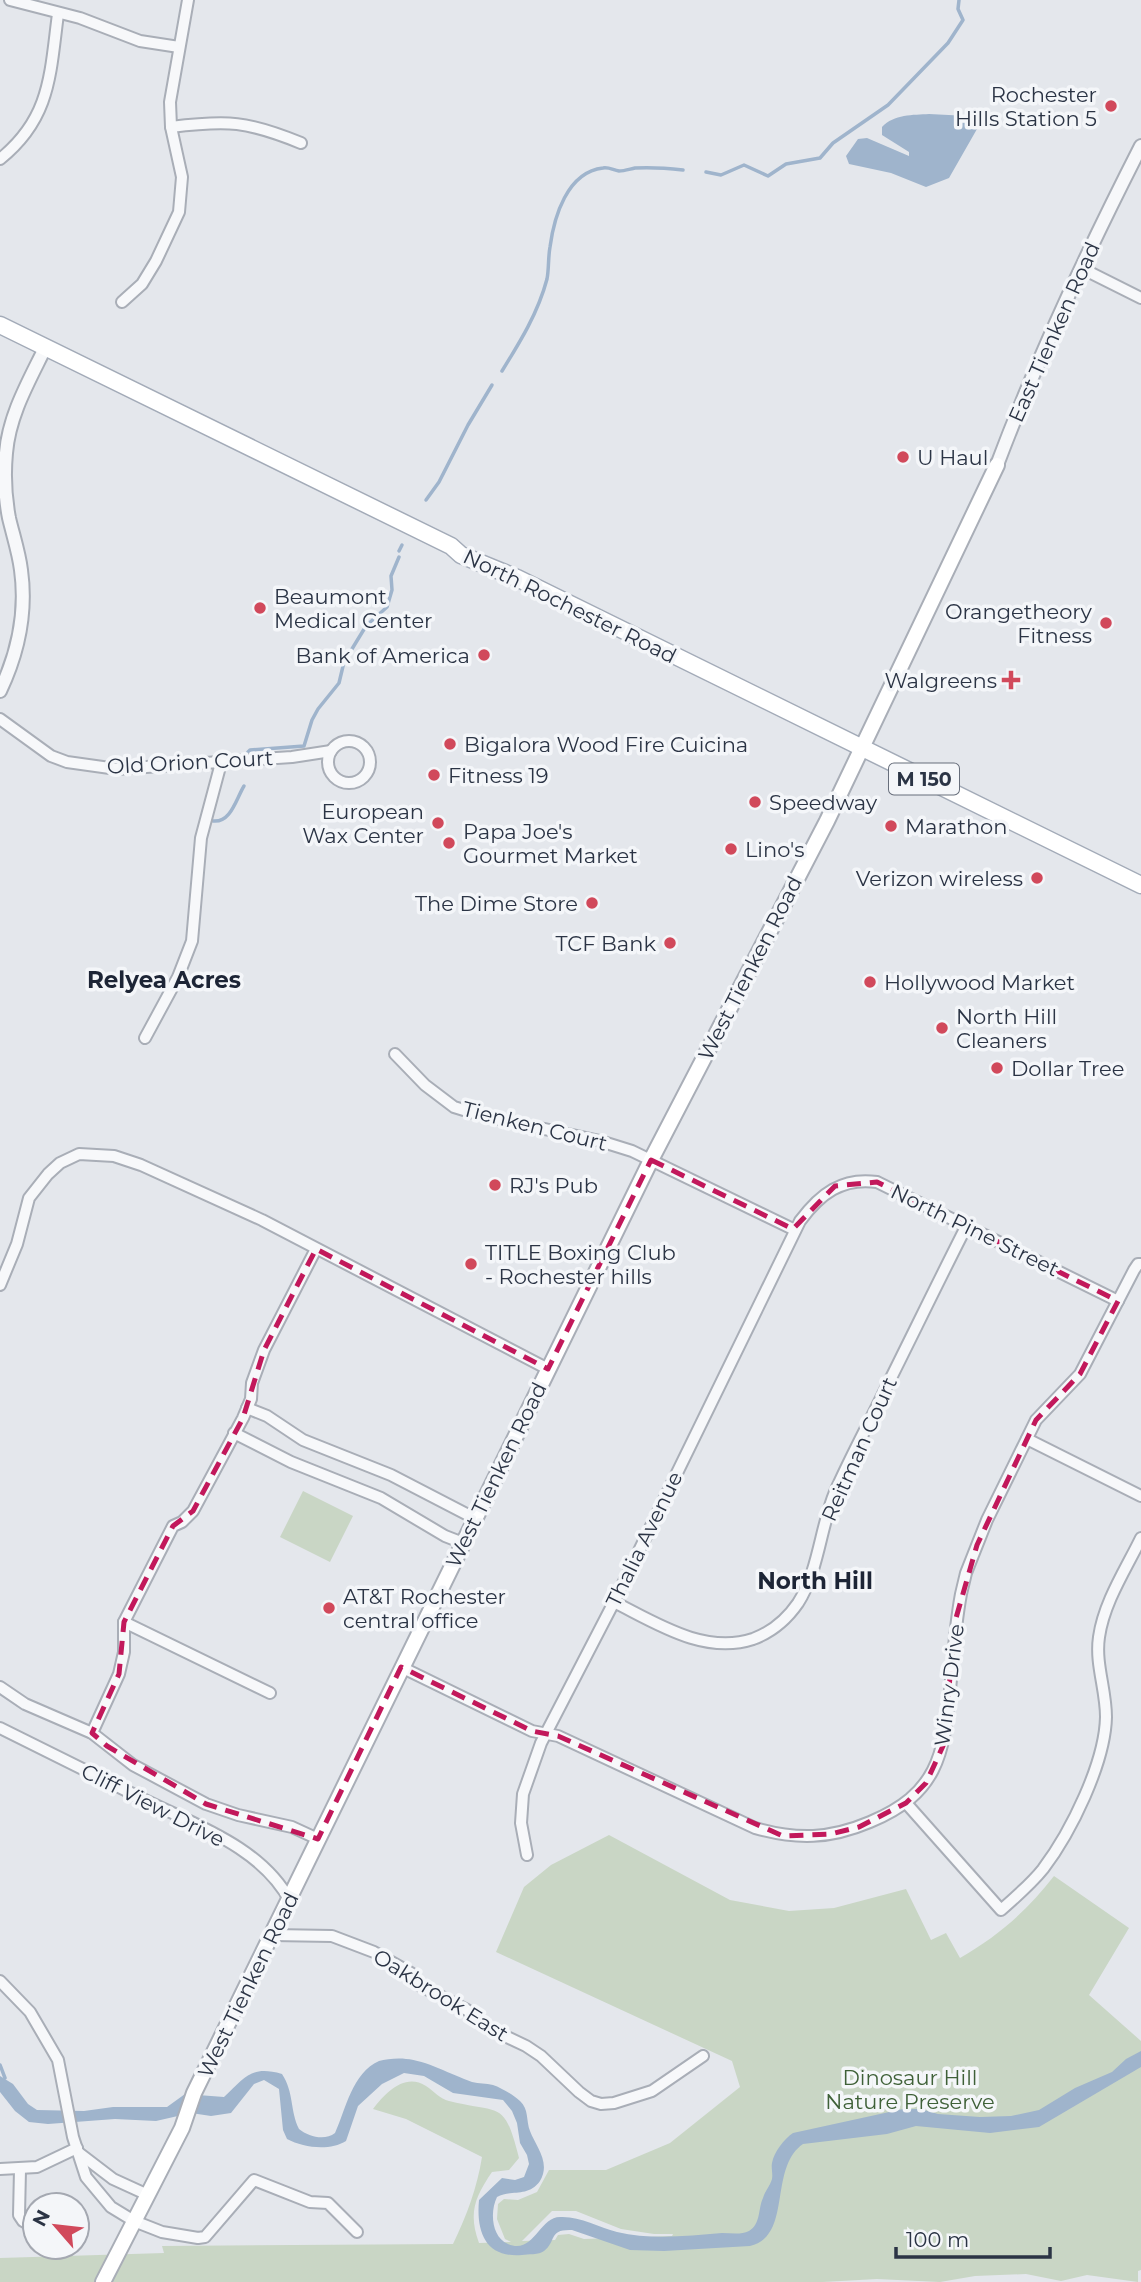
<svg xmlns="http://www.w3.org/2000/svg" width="1141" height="2282" font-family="Montserrat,sans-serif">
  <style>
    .green { fill: #c9d6c5; fill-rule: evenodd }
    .water { fill: #9fb4cc }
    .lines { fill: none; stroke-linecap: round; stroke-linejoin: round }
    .stream { stroke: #9fb4cc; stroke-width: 3.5 }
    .minor-casing { stroke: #a9aeb7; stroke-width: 14 }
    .tertiary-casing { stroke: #a9aeb7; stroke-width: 16 }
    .secondary-casing { stroke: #a9aeb7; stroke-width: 18 }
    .primary-casing { stroke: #a3abb8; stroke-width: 19 }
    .minor { stroke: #f7f8fa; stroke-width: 10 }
    .tertiary { stroke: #f7f8fa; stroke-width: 12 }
    .secondary { stroke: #fff; stroke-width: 14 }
    .primary { stroke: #fff; stroke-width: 16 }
    .marked { fill: none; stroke: #c2185b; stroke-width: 5; stroke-dasharray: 14 9; stroke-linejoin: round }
    .poi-dot { fill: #d1495b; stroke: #f4f6f9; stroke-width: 2.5 }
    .labels { text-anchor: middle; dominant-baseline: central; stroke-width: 7; stroke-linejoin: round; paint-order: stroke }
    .shield { fill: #f4f6f9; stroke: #676e7b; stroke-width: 2 }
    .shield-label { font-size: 19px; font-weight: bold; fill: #2b3445 }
    .poi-label { font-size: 21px; fill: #2b3445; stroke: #f4f6f9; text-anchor: start }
    .street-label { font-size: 21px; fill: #2b3445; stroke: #f4f6f9 }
    .park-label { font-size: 21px; fill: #3f6138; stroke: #f4f6f9 }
    .neighbourhood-label { font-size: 23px; font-weight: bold; fill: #1d2536; stroke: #f4f6f9 }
  </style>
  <rect width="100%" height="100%" fill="#e4e7ec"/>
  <!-- green -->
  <g class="green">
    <polygon points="303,1491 353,1516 330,1562 280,1537"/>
    <path d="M609,1835L730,1900L789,1911L834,1908L906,1889L931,1940L946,1933L960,1958C998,1936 1027,1911 1054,1876L1129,1928L1089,1995L1141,2041V2270L1138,2271V2282L1087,2275L1061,2281L1026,2274L975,2276L940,2282L877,2279L823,2282H0V2258L164,2253L162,2246L453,2244C467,2215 477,2188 482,2157L406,2119L373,2109C385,2093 405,2072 426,2086C434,2091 440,2099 449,2101C501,2114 504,2099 519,2158L509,2170L492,2172C475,2197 468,2213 479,2243L511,2242L505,2239L497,2219L498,2204L504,2199L518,2200L537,2192L549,2170H606L670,2143L740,2087L732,2061L496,1952L524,1887L551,1865ZM552,2211H576L621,2229L654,2234H673L672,2236L584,2239L569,2234L558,2235L555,2240L522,2241Z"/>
  </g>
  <!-- water -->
  <g class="water">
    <path d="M929,114L968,116L977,120V129L949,178L926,187L891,173L849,164L846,156L858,139L867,138L909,156V152L882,135V127C894,114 913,115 929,114Z"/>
    <path d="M1141,2051V2067L1039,2127L990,2133L916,2126L887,2134L803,2144C768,2168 793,2236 750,2246L664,2251L630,2250L572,2230C548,2229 557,2241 544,2251C539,2255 528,2254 522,2255C486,2258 476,2233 479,2200L502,2178L515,2180L524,2177L529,2164L527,2155L520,2143L517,2123L512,2111L503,2100L453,2093L424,2076L404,2073L382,2084L358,2106L346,2141C330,2151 304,2148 287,2139L283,2130L279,2089L264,2080L254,2084L231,2113L211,2116L191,2113L156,2121L115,2119L48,2124L29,2122L15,2111L0,2092V2076L13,2084L28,2104L37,2110L84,2111L113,2107H167L185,2094L224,2097C245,2078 250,2065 282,2074C294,2092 290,2111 299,2129C309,2137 325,2141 335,2133C346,2109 352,2073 379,2061C386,2059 398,2058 406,2059C425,2060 452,2075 472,2082C479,2084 486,2083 493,2085C502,2088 513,2095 520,2101C529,2109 526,2121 530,2131C536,2147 551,2162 540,2181C528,2198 511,2189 497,2197C490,2211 491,2237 508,2244C534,2255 539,2217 560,2217C580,2216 598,2227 617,2232C651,2240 687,2236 722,2233C731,2233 741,2235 749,2231C761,2224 758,2208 763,2198C765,2191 770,2186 772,2179C773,2173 771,2168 772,2163C774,2152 784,2139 793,2133L903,2109H921L938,2114L980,2117L1011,2116L1039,2110L1075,2088L1112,2072L1126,2059Z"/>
  </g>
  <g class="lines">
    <!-- stream -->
    <g class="stream">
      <polyline points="706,172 721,175 744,165 768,176 786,164 820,158 833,143 888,105 948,43 963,20 958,9 959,0"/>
      <path d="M502,371C520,342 538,313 547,279C549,269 548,258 550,247C554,217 567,172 603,168C609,167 613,170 619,171C624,171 630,169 635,168C651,167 666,168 683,170"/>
      <polyline points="426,500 439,482 468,425 492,385"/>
      <polyline points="399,551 402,545"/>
      <polyline points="248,752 250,750 304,746 312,720 318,709 339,683 344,662 366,626 387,607 392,590 391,576 399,557"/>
      <path d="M213,821C231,823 236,799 244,786"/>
      <polyline points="0,2065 5,2078"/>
    </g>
    <defs>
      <g id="minor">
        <polyline points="10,0 80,18 140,41 179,47"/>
        <path d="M171,127C228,120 247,121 301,143"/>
        <path d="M0,159C51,118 50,74 58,14"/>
        <polyline points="1081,268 1141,298"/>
        <polyline points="122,302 142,284 156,261 179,212 182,177 171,127 170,102 188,0"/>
        <polyline points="0,719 51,756 67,762 117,769 292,757 331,751"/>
        <circle cx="349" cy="762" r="21"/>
        <polyline points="145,1038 178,977 192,941 201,838 221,763"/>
        <polyline points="395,1054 425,1085 454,1107 480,1115 600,1141 632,1151 795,1230"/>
        <polyline points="0,1285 17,1244 29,1198 48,1174 60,1163 79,1154 114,1156 141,1165 262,1220 548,1369"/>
        <polyline points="247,1408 267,1416 303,1440 391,1475 474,1518"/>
        <polyline points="234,1433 291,1462 381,1498 445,1536 463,1543"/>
        <polyline points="1027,1439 1141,1496"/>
        <path d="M614,1602C656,1623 704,1655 753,1639C772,1632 787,1619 798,1603C819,1570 820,1528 835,1492C850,1458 868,1425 884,1392C912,1336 939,1280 967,1225"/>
        <polyline points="124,1622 270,1693"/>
        <path d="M401,1667L532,1731L558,1736L755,1828C797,1840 830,1839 870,1822C937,1794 944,1756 950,1690C953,1658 955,1626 961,1594L966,1573L987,1520L1036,1420L1080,1374L1134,1270L1138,1264H1141"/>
        <polyline points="0,1687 25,1704 92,1733 133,1765 206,1804 238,1815 292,1827 318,1839"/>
        <path d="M0,1728C46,1751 93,1774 139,1797C192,1824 261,1846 290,1901"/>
        <polyline points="92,1733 119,1674 124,1652 124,1622 173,1526 182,1522 193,1511 243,1418 251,1399 252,1383 264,1350 316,1249"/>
        <path d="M906,1803L1001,1910C1016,1897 1031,1884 1043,1869C1071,1832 1105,1763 1106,1717C1106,1689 1095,1664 1099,1637C1104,1602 1126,1569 1141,1538"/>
        <path d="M527,1855L521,1823L523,1794L541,1743L614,1602L800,1221C820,1194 842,1177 877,1182L1118,1301"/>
        <polyline points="273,1935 332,1936 374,1952 411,1973 419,1985 467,2010 486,2027 526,2046 541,2056 579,2092 591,2101 601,2104 614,2103 652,2091 703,2056"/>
        <polyline points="0,1981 30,2012 58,2060 73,2137 86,2177 111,2207 134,2221 162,2232 198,2238 205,2237 254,2180 310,2202 328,2203 357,2232"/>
        <polyline points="79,2153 113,2179 148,2195"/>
        <polyline points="0,2169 37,2167 77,2148"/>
        <polyline points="20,2170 19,2215 23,2221 35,2228"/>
      </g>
      <g id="tertiary">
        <path d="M997,465C1038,356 1088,250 1141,146"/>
        <path d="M0,691C18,653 27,613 21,570C19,553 13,535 9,518C5,497 4,474 6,453C9,415 29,381 45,348"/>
      </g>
      <polyline id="secondary" points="103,2282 182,2128 194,2093 651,1160 827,821 997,465"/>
      <polyline id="primary" points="0,325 451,546 461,555 517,578 1141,885"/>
    </defs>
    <!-- minor casing -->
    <use href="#minor" class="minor-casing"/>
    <!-- tertiary casing -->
    <use href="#tertiary" class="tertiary-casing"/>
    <!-- secondary casing -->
    <use href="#secondary" class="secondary-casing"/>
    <!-- primary casing -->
    <use href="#primary" class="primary-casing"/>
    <!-- minor -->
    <use href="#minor" class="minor"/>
    <!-- tertiary -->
    <use href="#tertiary" class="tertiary"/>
    <!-- secondary -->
    <use href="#secondary" class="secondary"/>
    <!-- primary -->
    <use href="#primary" class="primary"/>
  </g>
  <!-- marked area -->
  <path class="marked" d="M651,1160L793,1229L835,1186L877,1182L1118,1301L1080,1374L1036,1420L977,1545L956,1618L943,1746L926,1783L906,1803L859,1827L831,1834L783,1836L558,1736L532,1731L401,1667L318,1839L206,1804L107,1746L92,1733L119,1674L124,1622L173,1526L193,1511L243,1418L264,1350L316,1249L548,1369Z"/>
  <!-- markers -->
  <g class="poi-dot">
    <circle cx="1111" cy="106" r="7"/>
    <circle cx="903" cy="457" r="7"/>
    <circle cx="260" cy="608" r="7"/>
    <circle cx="1106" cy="623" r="7"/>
    <circle cx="484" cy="655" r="7"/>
    <path d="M1007.5 669.5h7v7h7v7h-7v7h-7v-7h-7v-7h7z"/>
    <circle cx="450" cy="744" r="7"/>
    <circle cx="434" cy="775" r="7"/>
    <circle cx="755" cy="802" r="7"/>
    <circle cx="438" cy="823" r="7"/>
    <circle cx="891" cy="826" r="7"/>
    <circle cx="449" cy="843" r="7"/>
    <circle cx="731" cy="849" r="7"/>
    <circle cx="1037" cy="878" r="7"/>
    <circle cx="592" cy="903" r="7"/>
    <circle cx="670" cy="943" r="7"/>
    <circle cx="870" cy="982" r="7"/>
    <circle cx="942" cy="1028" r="7"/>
    <circle cx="997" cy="1068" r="7"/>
    <circle cx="495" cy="1185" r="7"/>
    <circle cx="471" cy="1264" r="7"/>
    <circle cx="329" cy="1608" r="7"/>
  </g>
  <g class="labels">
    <!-- shield labels -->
    <rect class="shield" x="889" y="763.5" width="70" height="31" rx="5"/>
    <g class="shield-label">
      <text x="924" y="779">M 150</text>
    </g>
    <!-- poi labels -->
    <g class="poi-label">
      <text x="1097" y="94" text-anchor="end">Rochester<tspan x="1097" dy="24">Hills Station 5</tspan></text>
      <text x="917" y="457">U Haul</text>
      <text x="274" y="596">Beaumont<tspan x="274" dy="24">Medical Center</tspan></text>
      <text x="1092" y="611" text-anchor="end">Orangetheory<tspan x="1092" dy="24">Fitness</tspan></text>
      <text x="470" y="655" text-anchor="end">Bank of America</text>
      <text x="997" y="680" text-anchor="end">Walgreens</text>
      <text x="464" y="744">Bigalora Wood Fire Cuicina</text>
      <text x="448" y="775">Fitness 19</text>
      <text x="769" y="802">Speedway</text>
      <text x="424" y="811" text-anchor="end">European<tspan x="424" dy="24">Wax Center</tspan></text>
      <text x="905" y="826">Marathon</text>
      <text x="463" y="831">Papa Joe's<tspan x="463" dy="24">Gourmet Market</tspan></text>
      <text x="745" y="849">Lino's</text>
      <text x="1023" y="878" text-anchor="end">Verizon wireless</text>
      <text x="578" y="903" text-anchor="end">The Dime Store</text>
      <text x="656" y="943" text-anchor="end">TCF Bank</text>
      <text x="884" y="982">Hollywood Market</text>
      <text x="956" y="1016">North Hill<tspan x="956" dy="24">Cleaners</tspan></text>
      <text x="1011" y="1068">Dollar Tree</text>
      <text x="509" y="1185">RJ's Pub</text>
      <text x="485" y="1252">TITLE Boxing Club<tspan x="485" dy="24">- Rochester hills</tspan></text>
      <text x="343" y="1596">AT&amp;T Rochester<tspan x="343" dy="24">central office</tspan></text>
    </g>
    <!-- street labels -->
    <g class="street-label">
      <text transform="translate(1054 332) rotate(-66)">East Tienken Road</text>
      <text transform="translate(570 606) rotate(26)">North Rochester Road</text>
      <text transform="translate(190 762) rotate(-3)">Old Orion Court</text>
      <text transform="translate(750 968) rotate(-63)">West Tienken Road</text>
      <text transform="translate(535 1126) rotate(14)">Tienken Court</text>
      <text transform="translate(975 1230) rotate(26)">North Pine Street</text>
      <text transform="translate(859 1449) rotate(-66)">Reitman Court</text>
      <text transform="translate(496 1475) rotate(-64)">West Tienken Road</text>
      <text transform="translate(644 1539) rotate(-64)">Thalia Avenue</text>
      <text transform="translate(949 1685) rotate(-83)">Winry Drive</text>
      <text transform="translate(153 1805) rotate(27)">Cliff View Drive</text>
      <text transform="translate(248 1985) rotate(-64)">West Tienken Road</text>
      <text transform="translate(441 1995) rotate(32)">Oakbrook East</text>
    </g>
    <!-- park labels -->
    <g class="park-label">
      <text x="910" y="2077">Dinosaur Hill<tspan x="910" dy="24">Nature Preserve</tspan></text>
    </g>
    <!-- neighbourhood labels -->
    <g class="neighbourhood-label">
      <text x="164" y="980">Relyea Acres</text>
      <text x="815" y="1581">North Hill</text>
    </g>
  </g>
  <!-- north arrow -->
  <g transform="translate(56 2226) rotate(298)"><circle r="33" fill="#f4f6f9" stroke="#a4a8b1" stroke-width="2"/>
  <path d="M0-5L12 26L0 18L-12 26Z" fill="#d1495b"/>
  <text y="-10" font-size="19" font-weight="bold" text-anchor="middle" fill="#2b3445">N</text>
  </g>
  <!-- scale -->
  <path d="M896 2247v10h154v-10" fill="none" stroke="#2b3445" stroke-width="3.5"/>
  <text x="906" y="2247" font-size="21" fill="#2b3445" stroke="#f4f6f9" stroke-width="5" paint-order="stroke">100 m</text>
</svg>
